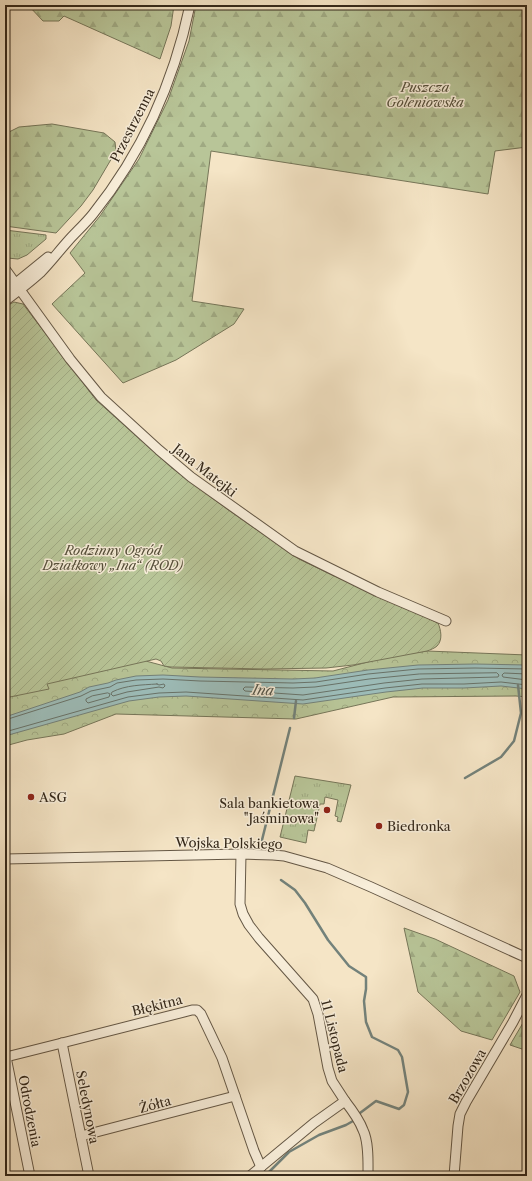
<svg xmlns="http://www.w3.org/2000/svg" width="532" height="1181" font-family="'Libre Caslon Text',serif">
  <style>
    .grass { fill: url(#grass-tufts); stroke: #767659 }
    .forest { fill: url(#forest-firs); stroke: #767659 }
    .park { fill: url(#park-crowns); stroke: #767659 }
    .garden { fill: url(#garden-furrows); stroke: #767659 }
    .water { fill: #9dbebb; stroke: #73827b }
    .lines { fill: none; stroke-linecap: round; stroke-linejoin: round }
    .shore { stroke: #68736a; stroke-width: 1 }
    .stream { stroke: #73827b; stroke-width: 2.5 }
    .minor-casing { stroke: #645745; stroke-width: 11 }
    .minor { stroke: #f8eeda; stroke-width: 9 }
    .poi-dot { fill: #8f2418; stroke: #f8eeda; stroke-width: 1.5 }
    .labels { text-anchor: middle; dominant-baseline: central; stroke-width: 3; stroke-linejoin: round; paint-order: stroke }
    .park-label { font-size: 13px; font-style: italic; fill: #554f3a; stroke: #f8eeda }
    .street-label { font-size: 13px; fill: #34281a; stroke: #f8eeda }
    .poi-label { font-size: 13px; fill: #34281a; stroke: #f8eeda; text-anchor: start }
    .water-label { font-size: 14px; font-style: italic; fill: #54554a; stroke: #f8eeda }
  </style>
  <defs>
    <pattern id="grass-tufts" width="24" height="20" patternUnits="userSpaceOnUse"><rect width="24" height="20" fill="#b8c598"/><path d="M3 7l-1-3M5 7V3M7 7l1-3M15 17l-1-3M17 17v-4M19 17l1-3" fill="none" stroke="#9fa982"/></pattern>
    <pattern id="forest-firs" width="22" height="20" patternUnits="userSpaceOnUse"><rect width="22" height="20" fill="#b8c598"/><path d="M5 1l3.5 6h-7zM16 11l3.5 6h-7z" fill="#9fa982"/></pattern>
    <pattern id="park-crowns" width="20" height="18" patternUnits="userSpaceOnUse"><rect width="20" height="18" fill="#b8c598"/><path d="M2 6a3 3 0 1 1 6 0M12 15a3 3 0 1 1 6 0" fill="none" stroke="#9fa982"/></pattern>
    <pattern id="garden-furrows" width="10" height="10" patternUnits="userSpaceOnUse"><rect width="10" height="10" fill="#b8c598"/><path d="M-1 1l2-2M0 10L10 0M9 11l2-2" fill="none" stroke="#9fa982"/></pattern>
  </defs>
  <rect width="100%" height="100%" fill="#f5e5c6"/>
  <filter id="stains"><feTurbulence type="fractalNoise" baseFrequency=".005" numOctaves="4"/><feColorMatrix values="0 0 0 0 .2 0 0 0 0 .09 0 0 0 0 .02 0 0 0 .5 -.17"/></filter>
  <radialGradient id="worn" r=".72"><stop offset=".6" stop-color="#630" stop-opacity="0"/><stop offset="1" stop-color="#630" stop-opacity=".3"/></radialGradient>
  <!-- grass -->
  <g class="grass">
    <polygon points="5,230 46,235 46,239 27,255 18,259 7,258 5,255"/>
    <polygon points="295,776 351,785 341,822 337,821 338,817 335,816 338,800 325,797 324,804 320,804 314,831 308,830 306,843 280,837"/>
  </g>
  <!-- forest -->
  <g class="forest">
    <polygon points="28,5 174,5 171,26 160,59 64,16 59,21 43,21"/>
    <polygon points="196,5 527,5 527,147 495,151 488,194 211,151 192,301 244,309 234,324 176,360 123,383 52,304 85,273 70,253 100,216 139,159 168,100 189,41"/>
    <polygon points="52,124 104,133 115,142 116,151 93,190 81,206 56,233 5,226 5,134 19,127"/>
    <polygon points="404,928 435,939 514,976 520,992 492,1040 461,1031 418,992"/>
    <polygon points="527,1016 527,1050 525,1050 510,1045"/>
  </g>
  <!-- park -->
  <polygon class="park" points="427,651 527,655 527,697 516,696 393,697 296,719 116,714 64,734 27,740 5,746 5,691 142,660 172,668 333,671 387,657"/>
  <!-- garden -->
  <path class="garden" d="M14,302L23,304L96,400L172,468L227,509L299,559L332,575L388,599L438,623C441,630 443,640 437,646C435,648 430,650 427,651L353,665L326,668L265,669L171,667L164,666L161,661L156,659L47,684L49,689L5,698V307Z"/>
  <!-- water -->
  <polygon class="water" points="475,664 527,665 527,689 501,686 464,688 423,688 386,692 303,704 186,696 159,697 129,701 5,736 5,717 80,692 89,687 108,683 116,680 136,676 163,675 200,677 293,679 315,678 368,670 418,665"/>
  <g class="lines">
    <!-- shore -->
    <g class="shore">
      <polygon points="497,673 499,675 498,677 422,679 384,683 303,695 245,691 243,689 245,687 293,688 315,687 369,679 419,674"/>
      <polyline points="527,674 504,673 502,675 503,677 527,680"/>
      <path d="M157,684L159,685L164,684L165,686L163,688L159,687L127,692L113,696L111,694L112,692C126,685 142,685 157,684Z"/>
      <polygon points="108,693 110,694 109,697 88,703 86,701 86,699 92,696"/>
      <polyline points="5,720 81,696 91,691 110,687 117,683 136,680 163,679 200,681 293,683 316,682 368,674 418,669 475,668 527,669"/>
      <polyline points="5,732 128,697 159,693 186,692 303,700 385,688 422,684 464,684 501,682 527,685"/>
    </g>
    <!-- stream -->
    <g class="stream">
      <polyline points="294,718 296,701"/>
      <polyline points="465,778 501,757 514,741 521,713 518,685"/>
      <polyline points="262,840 290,728"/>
      <polyline points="281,880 295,890 305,903 328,940 349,966 366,977 366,989 364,1001 366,1022 372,1037 398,1050 402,1057 408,1092 404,1105 399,1109 376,1101 360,1113"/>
      <polyline points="265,1176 289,1152 319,1135 346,1125 353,1121"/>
    </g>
    <defs>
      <g id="minor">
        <polyline points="5,269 70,359 101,397 159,450 191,477 295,551 378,592 446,621"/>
        <polyline points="5,292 48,257"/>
        <path d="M5,301C17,292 29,283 40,273C50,263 59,251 68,241C76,232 85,224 93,214C142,153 174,81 190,5"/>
        <polyline points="241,854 240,904 243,914 249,925 259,938 313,999 318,1014 328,1068 332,1081 345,1101 314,1123 250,1176"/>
        <polyline points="5,859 241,854 273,855 284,856 327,868 371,887 527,958"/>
        <polyline points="62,1043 89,1176"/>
        <polyline points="5,1052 30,1176"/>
        <polyline points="6,1057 62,1043 192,1010 197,1010 201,1014 222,1058 254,1151 261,1167"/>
        <path d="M345,1101C352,1110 359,1119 363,1130C369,1142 368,1163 368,1176"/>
        <polyline points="81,1136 235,1096"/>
        <polyline points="454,1176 458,1126 460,1114 466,1102 513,1022 527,995"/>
      </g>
    </defs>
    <!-- minor casing -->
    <use href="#minor" class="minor-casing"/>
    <!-- minor -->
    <use href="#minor" class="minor"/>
  </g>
  <!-- markers -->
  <g class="poi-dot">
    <circle cx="31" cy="797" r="4"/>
    <circle cx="327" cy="810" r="4"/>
    <circle cx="379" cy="826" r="4"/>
  </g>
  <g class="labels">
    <!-- park labels -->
    <g class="park-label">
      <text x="425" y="87">Puszcza<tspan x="425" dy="15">Goleniowska</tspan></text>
      <text x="113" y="550">Rodzinny Ogród<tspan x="113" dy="15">Działkowy „Ina“ (ROD)</tspan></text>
    </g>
    <!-- street labels -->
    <g class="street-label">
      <text transform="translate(132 125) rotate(-63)">Przestrzenna</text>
      <text transform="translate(205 470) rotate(38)">Jana Matejki</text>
      <text transform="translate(229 843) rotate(1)">Wojska Polskiego</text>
      <text transform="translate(157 1005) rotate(-14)">Błękitna</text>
      <text transform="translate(335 1036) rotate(76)">11 Listopada</text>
      <text transform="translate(467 1076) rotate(-60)">Brzozowa</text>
      <text transform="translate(155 1104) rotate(-15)">Żółta</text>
      <text transform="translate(88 1107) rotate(79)">Seledynowa</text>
      <text transform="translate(30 1111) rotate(79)">Odrodzenia</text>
    </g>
    <!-- poi labels -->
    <g class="poi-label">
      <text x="39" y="797">ASG</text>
      <text x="319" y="803" text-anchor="end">Sala bankietowa<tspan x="319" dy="15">"Jaśminowa"</tspan></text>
      <text x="387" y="826">Biedronka</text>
    </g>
    <!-- water labels -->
    <g class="water-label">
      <text transform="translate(263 690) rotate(3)">Ina</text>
    </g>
  </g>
  <!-- margin -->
  <rect width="532" height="1181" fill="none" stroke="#f5e5c6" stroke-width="20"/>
  <rect x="6" y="6" width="520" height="1169" fill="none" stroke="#34281a" stroke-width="2"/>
  <rect x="10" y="10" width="512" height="1161" fill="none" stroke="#34281a"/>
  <rect width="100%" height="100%" filter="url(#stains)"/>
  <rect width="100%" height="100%" fill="url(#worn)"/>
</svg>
